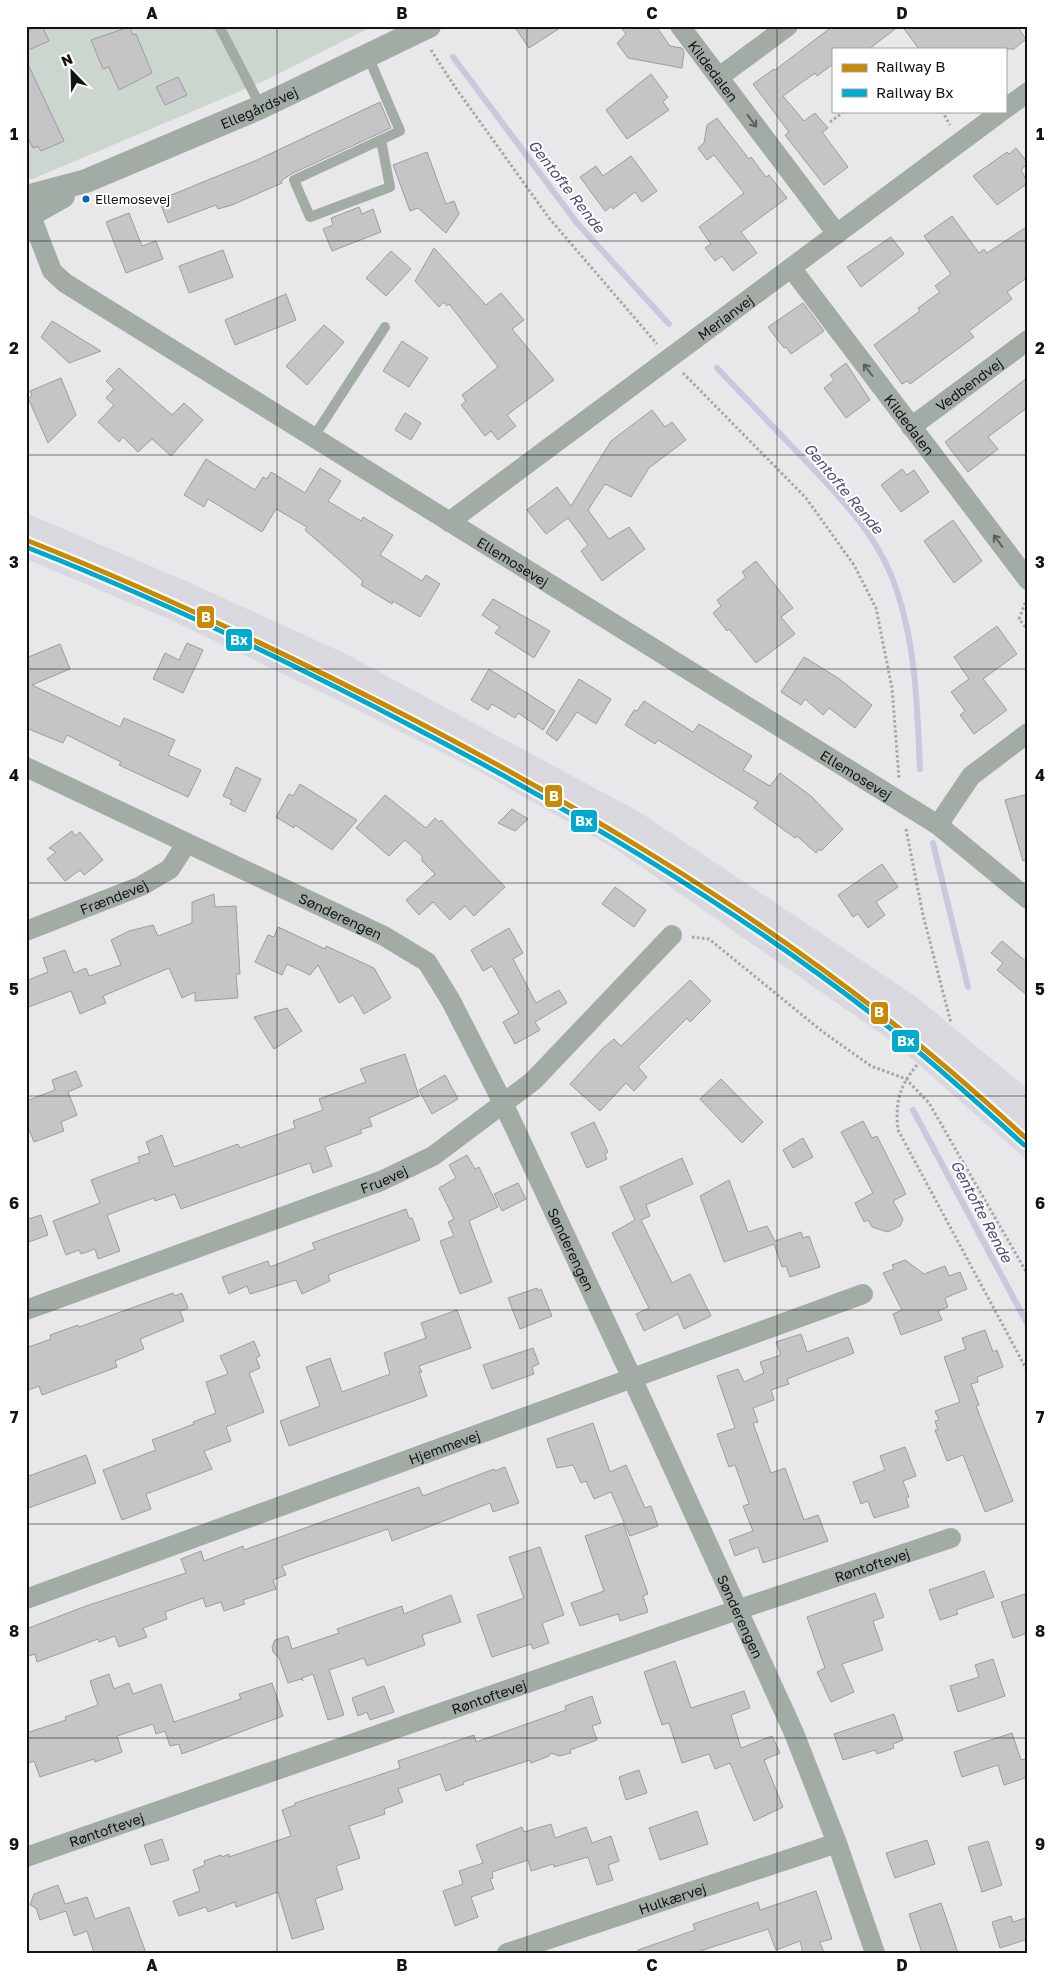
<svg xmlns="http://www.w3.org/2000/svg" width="1054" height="1979" font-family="'Golos Text',sans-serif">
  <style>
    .built { fill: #d9d8df }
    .green { fill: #cad6ce }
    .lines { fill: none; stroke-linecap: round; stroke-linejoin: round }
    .stream { stroke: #cac8dc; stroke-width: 6 }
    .building { fill: #c5c4c6; stroke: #9d9c9e }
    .path { stroke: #a4a8a5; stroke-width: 3; stroke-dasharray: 2.5 2.5; stroke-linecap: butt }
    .service { stroke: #a2aca5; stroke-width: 10 }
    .minor { stroke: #a2aca5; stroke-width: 20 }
    .tertiary { stroke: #a2aca5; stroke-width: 24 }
    .rail-1-casing { stroke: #fff; stroke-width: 9 }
    .rail-2-casing { stroke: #fff; stroke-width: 9 }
    .rail-1 { stroke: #c98904; stroke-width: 5 }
    .rail-2 { stroke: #00a9ce; stroke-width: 5 }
    .oneway { stroke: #5a605c }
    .grid { fill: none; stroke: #131314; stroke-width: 1; stroke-opacity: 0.55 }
    .bus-dot { fill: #0065bd; stroke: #fff; stroke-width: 2 }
    .labels { text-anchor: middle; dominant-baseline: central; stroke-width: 4; stroke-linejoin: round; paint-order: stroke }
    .bus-label { font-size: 13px; fill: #131314; stroke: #fff; text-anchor: start }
    .street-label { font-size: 14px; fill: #131314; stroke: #fff }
    .water-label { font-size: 15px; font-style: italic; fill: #524b76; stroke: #fff }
    .line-badge { stroke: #fff; stroke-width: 2 }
    .badge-label { font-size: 14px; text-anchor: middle; font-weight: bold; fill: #fff }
    .neatline { fill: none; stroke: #131314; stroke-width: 2 }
    .grid-label { font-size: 16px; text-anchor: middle; font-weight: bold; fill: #131314 }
  </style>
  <rect width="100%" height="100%" fill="#e8e7e9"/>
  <!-- built -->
  <polygon class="built" points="26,513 186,581 346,654 641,813 915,996 1028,1089 1028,1161 893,1042 617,850 477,770 325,694 171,620 26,559"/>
  <!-- green -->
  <polygon class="green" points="26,26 373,26 264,81 30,180 26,172"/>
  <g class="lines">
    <!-- stream -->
    <g class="stream">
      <polyline points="453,57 577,223 669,324"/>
      <path d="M717,368C746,398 774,428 803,458C836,493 873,530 891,575C916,637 917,703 920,769"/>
      <polyline points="933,843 968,987"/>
      <polyline points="913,1110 1028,1325"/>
    </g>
  </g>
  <!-- building -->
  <g class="building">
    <polygon points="38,26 42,26 49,41 26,51 26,32"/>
    <polygon points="514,26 563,26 529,48"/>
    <polygon points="620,26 656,26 670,46 682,48 684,52 682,68 628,58 617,43 626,34"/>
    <polygon points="833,26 899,26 869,49 833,49 833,64 817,76 815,73 783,96 804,121 815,113 828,128 822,132 848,167 824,185 785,135 789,132 753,84 774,69 775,70"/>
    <polygon points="902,26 1017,26 1026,39 1014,49 919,49"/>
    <polygon points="129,27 133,35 136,34 152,73 119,90 109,67 103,69 91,40"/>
    <polygon points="26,60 64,141 41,151 38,146 33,148 26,134"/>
    <polygon points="651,74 668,97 663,102 669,110 627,139 606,110"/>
    <polygon points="178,77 187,95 165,105 156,87"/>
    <polygon points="380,102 391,128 291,174 281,181 282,183 232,205 218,209 216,205 168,223 159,200 257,160"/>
    <polygon points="717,118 749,159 751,157 766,177 769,175 787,198 741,232 757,253 733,271 722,256 715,261 705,248 711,244 699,227 744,193 714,155 707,160 698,148 704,143 707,125"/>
    <polygon points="1016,148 1028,163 1021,170 1028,183 997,205 973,176 1007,152 1009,154"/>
    <polygon points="427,152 446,204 454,201 459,214 446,233 418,208 410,211 393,165"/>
    <polygon points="631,156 657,191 642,202 635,192 613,209 612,206 605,211 580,177 596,166 603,176"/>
    <polygon points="359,207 362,214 373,209 381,232 332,251 323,229 333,225 331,218"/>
    <polygon points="129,213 142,246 156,241 163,259 126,273 106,222"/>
    <polygon points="952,216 979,253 984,249 987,253 1028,226 1028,277 1007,292 1012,299 969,331 974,337 910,384 907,381 902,384 874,345 920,311 918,308 940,292 935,286 951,274 924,236"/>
    <polygon points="891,237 904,254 861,287 847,267"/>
    <polygon points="434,248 486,305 501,293 524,320 512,329 554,380 507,415 516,426 498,440 491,431 485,436 461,405 466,401 462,395 498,367 449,304 447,306 444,302 439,307 415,281"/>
    <polygon points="223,250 233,277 189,293 179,266"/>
    <polygon points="391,251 411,269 386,296 366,278"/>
    <polygon points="286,294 296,320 235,345 225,320"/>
    <polygon points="803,303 824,331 791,354 786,347 784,348 768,327"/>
    <polygon points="52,321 101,351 69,363 41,337"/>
    <polygon points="324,325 344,342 307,385 286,366"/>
    <polygon points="402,341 428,358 409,387 383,371"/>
    <polygon points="846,363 870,400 846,418 824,388 834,380 830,375"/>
    <polygon points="119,368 172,415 184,403 203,420 171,456 152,439 138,452 123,437 119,442 98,422 114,405 106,398 114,389 106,381"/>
    <polygon points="1028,377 1028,407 988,437 998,449 968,472 945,442"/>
    <polygon points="61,378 76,415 48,443 28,398 32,396 30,391"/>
    <polygon points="652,410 665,427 672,422 686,440 649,468 631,497 605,484 588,510 609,539 629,527 645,549 602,581 581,551 588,545 568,518 546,534 527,510 557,487 571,506 611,441"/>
    <polygon points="405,413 421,423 411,440 395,430"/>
    <polygon points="206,459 255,490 263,477 267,479 271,472 305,493 320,468 341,481 328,501 361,521 363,517 393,535 380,555 422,581 426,575 440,584 420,617 393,601 392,604 361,585 363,581 305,530 307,527 276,509 262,532 208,499 204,507 184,495"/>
    <polygon points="902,469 907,475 914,470 929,492 901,512 881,485"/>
    <polygon points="953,520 982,561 954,583 924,541"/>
    <polygon points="756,561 793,608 781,617 795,634 756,663 729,629 727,631 713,613 721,606 717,600 746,577 742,572"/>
    <polygon points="493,599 550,631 534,658 495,633 500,627 482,615"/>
    <polygon points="997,626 1017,654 983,679 1007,710 974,734 960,715 965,711 951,692 969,679 954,657"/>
    <polygon points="187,643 203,650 183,693 153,679 165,653 179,660"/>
    <polygon points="60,644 70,669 32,685 120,727 124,718 175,740 168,755 201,770 188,797 119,765 121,762 67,735 63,743 26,728 26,658"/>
    <polygon points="804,657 838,678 872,705 855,728 829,708 823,715 805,699 801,705 781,692"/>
    <polygon points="489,669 555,711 543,730 518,713 515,718 492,704 488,710 471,700"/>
    <polygon points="579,679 611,699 596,724 577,712 557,741 546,733"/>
    <polygon points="644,701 693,732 699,724 752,756 743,770 770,786 780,773 811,796 843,829 821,851 819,849 816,853 797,836 795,838 754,808 758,802 658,740 655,744 625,725 634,710 637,711"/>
    <polygon points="236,767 261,779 245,812 230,804 232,800 223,796"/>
    <polygon points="300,784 357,820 332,850 295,825 294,828 276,817 289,794 293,796"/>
    <polygon points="1028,794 1028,860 1023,861 1005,800"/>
    <polygon points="385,795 426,828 435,818 439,822 441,820 505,887 474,916 465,906 450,920 433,902 419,915 406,900 435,874 422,861 422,856 405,840 389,856 356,828"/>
    <polygon points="512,809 528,819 515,831 498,823"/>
    <polygon points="72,831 75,836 80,832 103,860 84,875 80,870 65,881 47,859 56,852 49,848"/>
    <polygon points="882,864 898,887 876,902 885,915 868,928 858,914 853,917 838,895"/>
    <polygon points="615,887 646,910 634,927 602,904"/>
    <polygon points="214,894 215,907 236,906 240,974 236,974 238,998 195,1001 195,992 182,998 169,968 103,996 106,1003 80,1014 71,991 26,1008 26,981 48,972 43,958 65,950 74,973 86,968 89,976 121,965 111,940 129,931 153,925 158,936 192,923 192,902"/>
    <polygon points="278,927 325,949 326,946 374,968 391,998 364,1014 353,995 339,1003 318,965 310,975 287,964 282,975 255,962 268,935 274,937"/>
    <polygon points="509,928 523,953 513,959 536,1003 559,990 567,1003 535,1022 540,1030 515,1044 503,1022 519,1013 492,966 483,971 471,950"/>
    <polygon points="1002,941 1028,963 1028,996 997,970 1003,963 991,953"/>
    <polygon points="690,980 711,1001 690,1022 687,1018 638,1067 647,1077 634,1091 626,1083 600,1111 570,1084 603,1048 614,1039 621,1046"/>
    <polygon points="287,1008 302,1031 274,1049 254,1017"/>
    <polygon points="405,1054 419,1096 369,1118 372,1126 360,1130 362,1133 325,1147 332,1166 313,1173 310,1163 181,1209 175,1194 155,1201 154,1198 107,1215 120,1251 98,1259 95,1249 81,1254 79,1250 66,1255 53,1221 100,1203 91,1180 140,1162 138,1157 150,1153 146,1142 162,1135 174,1167 238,1144 240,1148 295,1128 293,1121 323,1110 319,1099 366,1082 360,1069"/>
    <polygon points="76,1071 82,1086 68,1092 77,1115 61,1122 64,1131 34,1142 26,1122 26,1101 55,1090 52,1080"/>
    <polygon points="445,1075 458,1099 432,1114 419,1090"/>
    <polygon points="721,1079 763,1122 742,1143 700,1099"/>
    <polygon points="863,1121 872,1138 877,1136 906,1194 893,1201 903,1219 900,1226 888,1232 872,1227 868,1220 864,1222 855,1203 873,1193 841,1132"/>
    <polygon points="594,1122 608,1152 605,1154 607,1159 587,1168 571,1133"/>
    <polygon points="803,1138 813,1157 793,1168 783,1150"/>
    <polygon points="467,1155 475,1169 479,1167 498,1207 469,1221 492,1282 460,1294 440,1241 454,1236 448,1222 454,1219 439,1188 456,1178 449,1165"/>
    <polygon points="682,1158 693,1184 646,1205 650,1216 641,1220 672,1283 690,1274 711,1316 684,1329 678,1314 644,1331 636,1314 649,1308 612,1233 635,1220 620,1187"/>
    <polygon points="729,1180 748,1232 767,1226 775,1241 801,1232 803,1238 809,1236 820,1267 790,1277 786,1266 782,1267 774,1244 724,1262 700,1196"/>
    <polygon points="518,1183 526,1199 502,1211 494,1194"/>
    <polygon points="406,1209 409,1218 412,1218 420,1240 328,1275 330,1281 302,1294 296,1280 250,1294 247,1286 229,1294 222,1277 268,1261 270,1267 315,1249 312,1243"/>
    <polygon points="41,1215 48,1235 26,1243 26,1220"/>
    <polygon points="905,1260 924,1274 945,1266 949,1276 960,1272 967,1289 945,1298 948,1307 938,1311 942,1320 901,1335 893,1314 902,1310 883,1273 894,1269 892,1265"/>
    <polygon points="537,1288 538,1291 541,1289 552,1316 520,1329 508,1298"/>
    <polygon points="173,1293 175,1296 182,1293 188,1308 180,1311 184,1321 140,1339 144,1349 115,1361 117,1367 42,1395 39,1386 26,1391 26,1348 51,1339 50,1335 78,1325 79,1327"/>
    <polygon points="457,1310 471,1348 419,1366 422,1372 419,1372 427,1396 289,1446 280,1421 320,1406 306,1367 330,1358 342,1392 390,1374 384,1353 426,1338 421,1323"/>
    <polygon points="985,1330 993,1352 997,1350 1003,1367 977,1377 978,1382 971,1384 979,1405 976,1406 1013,1501 985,1512 963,1455 947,1461 935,1430 938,1430 935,1421 939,1420 935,1411 960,1402 944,1357 966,1349 962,1338"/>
    <polygon points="801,1334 807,1352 848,1337 854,1353 787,1379 789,1384 771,1390 774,1400 753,1408 758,1422 753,1423 771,1473 785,1468 804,1520 818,1515 828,1541 763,1563 758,1547 735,1556 729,1540 753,1531 743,1506 749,1504 735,1465 729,1467 717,1434 735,1428 717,1376 738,1369 744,1382 764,1373 760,1362 781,1355 776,1342"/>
    <polygon points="254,1341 260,1356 256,1358 260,1368 249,1373 264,1412 226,1427 231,1441 204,1451 212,1469 146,1494 151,1509 122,1520 103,1470 156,1450 152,1440 194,1424 193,1422 216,1413 206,1382 228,1374 220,1356"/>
    <polygon points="533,1348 539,1364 532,1367 534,1374 492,1389 483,1365"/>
    <polygon points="593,1423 610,1472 626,1465 645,1508 651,1506 658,1526 630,1536 611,1492 594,1499 586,1481 581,1483 573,1465 557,1468 547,1439"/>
    <polygon points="905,1447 916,1476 903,1481 909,1497 906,1498 909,1507 874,1518 868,1501 861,1504 853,1482 885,1470 880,1456"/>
    <polygon points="86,1455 96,1483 26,1509 26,1477"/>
    <polygon points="505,1467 519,1503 493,1512 490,1503 392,1541 388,1529 304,1558 282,1566 286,1575 273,1580 276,1589 243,1600 245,1604 224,1611 221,1602 206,1607 203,1598 165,1612 167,1619 143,1628 147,1637 119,1647 115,1636 99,1642 98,1639 37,1662 35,1654 26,1657 26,1629 86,1606 186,1573 181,1559 201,1551 204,1561 243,1546 244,1550 419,1487 423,1496 494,1469 495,1471"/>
    <polygon points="623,1523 648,1594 643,1596 648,1612 620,1621 618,1614 580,1626 571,1603 604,1591 585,1536"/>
    <polygon points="540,1547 564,1615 542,1623 549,1643 533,1649 531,1644 492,1657 477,1615 524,1598 509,1557"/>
    <polygon points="984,1571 994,1597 956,1610 958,1614 940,1620 929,1590"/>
    <polygon points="875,1593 884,1617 873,1621 883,1650 842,1664 854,1692 831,1702 817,1672 825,1668 807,1617"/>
    <polygon points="1028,1593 1028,1633 1013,1638 1001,1602"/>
    <polygon points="451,1595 461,1622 422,1635 425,1645 367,1666 364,1658 329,1670 344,1715 328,1720 313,1674 302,1678 303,1681 301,1679 288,1683 279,1658 273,1652 272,1647 275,1640 288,1636 292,1649 339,1633 337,1629 373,1616 402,1606 404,1614"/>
    <polygon points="993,1659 1005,1696 958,1712 950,1686 979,1677 975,1665"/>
    <polygon points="675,1661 691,1708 744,1691 750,1708 731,1715 741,1748 772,1736 780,1753 764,1760 783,1807 754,1821 730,1763 715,1769 709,1754 682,1763 669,1723 662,1725 644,1672"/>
    <polygon points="109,1674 114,1689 129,1683 133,1694 161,1684 174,1722 241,1699 239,1694 272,1683 283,1716 182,1754 179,1744 170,1746 165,1731 156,1734 153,1724 117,1736 122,1752 95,1762 94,1759 40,1777 34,1761 26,1764 26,1733 66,1720 65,1717 98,1705 90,1681"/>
    <polygon points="384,1686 394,1712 370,1720 367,1712 358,1716 352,1698"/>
    <polygon points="592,1696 601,1723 592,1726 597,1740 570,1750 571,1753 559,1756 551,1753 549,1756 531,1763 530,1760 463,1782 464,1784 446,1791 440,1774 398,1789 403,1802 384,1809 385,1814 349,1826 360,1858 336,1866 343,1889 315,1899 324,1929 292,1939 278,1892 236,1907 235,1902 208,1912 206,1907 179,1916 173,1901 200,1891 193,1870 205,1865 204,1861 221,1855 222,1857 229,1854 229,1857 291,1836 282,1810 295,1805 295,1803 400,1768 398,1761 474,1735 476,1742 566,1710 565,1706"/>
    <polygon points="894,1714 903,1740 893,1744 894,1748 877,1754 875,1750 843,1760 834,1734"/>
    <polygon points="1012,1733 1021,1760 1028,1758 1028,1777 1004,1785 998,1765 962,1777 954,1752"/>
    <polygon points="639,1770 647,1793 626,1800 619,1777"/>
    <polygon points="697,1811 708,1844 660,1860 649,1828"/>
    <polygon points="551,1824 555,1838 586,1827 592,1843 611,1836 619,1861 608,1865 613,1880 597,1885 588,1857 554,1867 553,1864 531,1871 528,1860 492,1872 493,1878 490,1879 494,1889 471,1897 478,1917 455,1926 443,1891 463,1884 459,1871 483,1863 476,1845 522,1827 524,1832"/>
    <polygon points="162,1839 169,1860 151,1865 144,1845"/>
    <polygon points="927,1840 935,1864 895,1878 886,1853"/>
    <polygon points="988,1841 1002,1885 982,1892 968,1847"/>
    <polygon points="58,1885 65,1904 87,1897 95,1919 129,1907 146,1953 94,1953 87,1931 74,1936 66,1911 40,1920 36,1908 30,1905 34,1894"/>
    <polygon points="816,1891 832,1939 820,1942 824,1953 803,1953 800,1941 776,1950 768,1929 694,1953 638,1953 638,1950 695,1930 693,1924 758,1902 760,1910"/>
    <polygon points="941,1903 958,1953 922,1953 909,1914"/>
    <polygon points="1011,1916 1013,1922 1028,1917 1028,1939 1000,1948 992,1922"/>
  </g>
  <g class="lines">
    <!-- path -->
    <g class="path">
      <polyline points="431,50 455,87 549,218 657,344"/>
      <polyline points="942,111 950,125"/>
      <polyline points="830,122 845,111"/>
      <polyline points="683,373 806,498 854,565 876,608 892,688 899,778"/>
      <polyline points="1027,598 1019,619 1028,630"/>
      <polyline points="906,829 923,915 951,1023"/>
      <polyline points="692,937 709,939 823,1032 871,1066 906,1079 929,1103 1028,1275"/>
      <path d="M917,1065C899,1087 895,1102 898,1130L1028,1372"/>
    </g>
    <!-- service -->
    <g class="service">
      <polyline points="219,26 261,107"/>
      <polyline points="368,56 400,131 294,180 310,217 390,187 381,140"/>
      <polyline points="313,438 385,327"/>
    </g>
    <!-- minor -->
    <g class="minor">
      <path id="s1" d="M680,26L837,234"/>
      <polyline points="719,77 788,26"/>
      <polyline points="1005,109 1028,92"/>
      <path id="s2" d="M26,203L52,271L65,283L938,825L1028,899"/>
      <path id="s3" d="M792,269L1028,580"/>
      <path id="s4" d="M911,427L1028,340"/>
      <path id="s5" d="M449,522L1002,111"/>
      <path id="s6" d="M26,767L384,936L427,962L451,1001L504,1105L632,1378L794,1733L837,1843L875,1953"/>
      <polyline points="938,825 971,776 1028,733"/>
      <path id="s7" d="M26,931L141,886L170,869L186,844"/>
      <path id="s8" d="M26,1310L381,1181L433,1156L533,1081L672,935"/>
      <path id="s9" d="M26,1599L863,1294"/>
      <path id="s10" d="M26,1857L737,1610L951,1538"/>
      <path id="s11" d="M507,1953L837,1843"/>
    </g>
    <!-- tertiary -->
    <g class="tertiary">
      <path id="s12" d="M26,197L86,181L261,107L429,26"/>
      <polyline points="26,217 63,196"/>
    </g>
    <defs>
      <path id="rail-1" d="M26,540C160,593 289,655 416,721C578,806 736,900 880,1013C931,1053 980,1096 1028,1140"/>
      <path id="rail-2" d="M26,547C159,599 288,661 415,728C576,812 733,906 877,1018C928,1058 976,1101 1024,1145"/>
    </defs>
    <!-- rail-1 casing -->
    <use href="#rail-1" class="rail-1-casing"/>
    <!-- rail-2 casing -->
    <use href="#rail-2" class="rail-2-casing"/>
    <!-- rail-1 -->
    <use href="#rail-1" class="rail-1"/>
    <!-- rail-2 -->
    <use href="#rail-2" class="rail-2"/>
  </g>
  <!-- one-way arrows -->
  <defs><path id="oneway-shaft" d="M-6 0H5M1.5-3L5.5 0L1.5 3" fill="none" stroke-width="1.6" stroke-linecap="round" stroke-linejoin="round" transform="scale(1.25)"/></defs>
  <g class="oneway">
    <use href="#oneway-shaft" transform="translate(752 121) rotate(53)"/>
    <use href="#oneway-shaft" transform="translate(868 370) rotate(-127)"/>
    <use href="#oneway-shaft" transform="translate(998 541) rotate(-127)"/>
  </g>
  <!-- grid -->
  <path class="grid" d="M277,26V1953M527,26V1953M777,26V1953M26,241H1028M26,455H1028M26,669H1028M26,883H1028M26,1096H1028M26,1310H1028M26,1524H1028M26,1738H1028"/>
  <!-- markers -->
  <circle class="bus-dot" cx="86" cy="199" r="4.5"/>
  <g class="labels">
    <!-- bus labels -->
    <g class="bus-label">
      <text x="95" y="199">Ellemosevej</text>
    </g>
    <!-- street labels -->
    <g class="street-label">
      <text stroke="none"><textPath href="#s1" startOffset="56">Kildedalen</textPath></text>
      <text stroke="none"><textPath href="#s12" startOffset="250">Ellegårdsvej</textPath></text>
      <text stroke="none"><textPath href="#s5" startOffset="344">Merianvej</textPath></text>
      <text stroke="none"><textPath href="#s4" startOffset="72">Vedbendvej</textPath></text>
      <text stroke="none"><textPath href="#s3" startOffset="195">Kildedalen</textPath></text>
      <text stroke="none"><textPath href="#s2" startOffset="618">Ellemosevej</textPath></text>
      <text stroke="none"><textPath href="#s2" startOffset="1022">Ellemosevej</textPath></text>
      <text stroke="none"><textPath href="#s7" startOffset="94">Frændevej</textPath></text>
      <text stroke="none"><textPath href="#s6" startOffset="348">Sønderengen</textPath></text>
      <text stroke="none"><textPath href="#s8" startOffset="381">Fruevej</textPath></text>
      <text stroke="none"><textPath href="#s6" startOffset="768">Sønderengen</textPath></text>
      <text stroke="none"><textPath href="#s9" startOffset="445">Hjemmevej</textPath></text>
      <text stroke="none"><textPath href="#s10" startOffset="895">Røntoftevej</textPath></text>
      <text stroke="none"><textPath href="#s6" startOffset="1172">Sønderengen</textPath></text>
      <text stroke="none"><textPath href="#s10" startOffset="490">Røntoftevej</textPath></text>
      <text stroke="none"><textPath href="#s10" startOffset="85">Røntoftevej</textPath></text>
      <text stroke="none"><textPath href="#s11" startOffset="174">Hulkærvej</textPath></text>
    </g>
    <!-- water labels -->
    <g class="water-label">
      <text transform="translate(567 186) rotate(52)">Gentofte Rende</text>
      <text transform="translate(844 488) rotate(50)">Gentofte Rende</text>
      <text transform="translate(982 1211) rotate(62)">Gentofte Rende</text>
    </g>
  </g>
  <g class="line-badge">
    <rect x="196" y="605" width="19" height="24" rx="5" fill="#c98904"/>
    <rect x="225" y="628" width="28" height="24" rx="5" fill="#00a9ce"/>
    <rect x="544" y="784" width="19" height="24" rx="5" fill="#c98904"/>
    <rect x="570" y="809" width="28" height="24" rx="5" fill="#00a9ce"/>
    <rect x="870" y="1001" width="19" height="24" rx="5" fill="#c98904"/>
    <rect x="891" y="1029" width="29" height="24" rx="5" fill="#00a9ce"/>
  </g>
  <g class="badge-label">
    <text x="206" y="622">B</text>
    <text x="239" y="645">Bx</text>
    <text x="554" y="801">B</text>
    <text x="584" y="826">Bx</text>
    <text x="879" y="1017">B</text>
    <text x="906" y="1046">Bx</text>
  </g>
  <!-- border -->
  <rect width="1054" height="1979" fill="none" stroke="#ffffff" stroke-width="55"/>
  <!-- legend -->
  <rect x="832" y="48" width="175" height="65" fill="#ffffff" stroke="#a1a1a1"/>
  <rect x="842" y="64" width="25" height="8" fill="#c98904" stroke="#a1a1a1"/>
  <text x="876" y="72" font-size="15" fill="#131314">Railway B</text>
  <rect x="842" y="89" width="25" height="8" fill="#00a9ce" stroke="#a1a1a1"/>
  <text x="876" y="98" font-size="15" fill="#131314">Railway Bx</text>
  <!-- north arrow -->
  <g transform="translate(72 72) rotate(337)" stroke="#ffffff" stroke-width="4" paint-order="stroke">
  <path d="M0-4L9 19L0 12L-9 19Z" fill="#131314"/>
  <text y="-8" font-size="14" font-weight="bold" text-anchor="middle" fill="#131314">N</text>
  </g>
  <rect x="28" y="28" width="998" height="1924" class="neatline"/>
  <g class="grid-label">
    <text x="152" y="19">A</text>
    <text x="402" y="19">B</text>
    <text x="652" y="19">C</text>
    <text x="902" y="19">D</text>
    <text x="14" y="140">1</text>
    <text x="1040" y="140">1</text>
    <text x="14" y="354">2</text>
    <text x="1040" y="354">2</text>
    <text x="14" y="568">3</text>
    <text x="1040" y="568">3</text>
    <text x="14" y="781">4</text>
    <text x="1040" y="781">4</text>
    <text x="14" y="995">5</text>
    <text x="1040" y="995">5</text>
    <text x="14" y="1209">6</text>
    <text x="1040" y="1209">6</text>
    <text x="14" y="1423">7</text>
    <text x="1040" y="1423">7</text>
    <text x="14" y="1637">8</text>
    <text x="1040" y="1637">8</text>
    <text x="14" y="1850">9</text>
    <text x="1040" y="1850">9</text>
    <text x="152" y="1971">A</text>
    <text x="402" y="1971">B</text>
    <text x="652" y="1971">C</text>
    <text x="902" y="1971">D</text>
  </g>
</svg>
